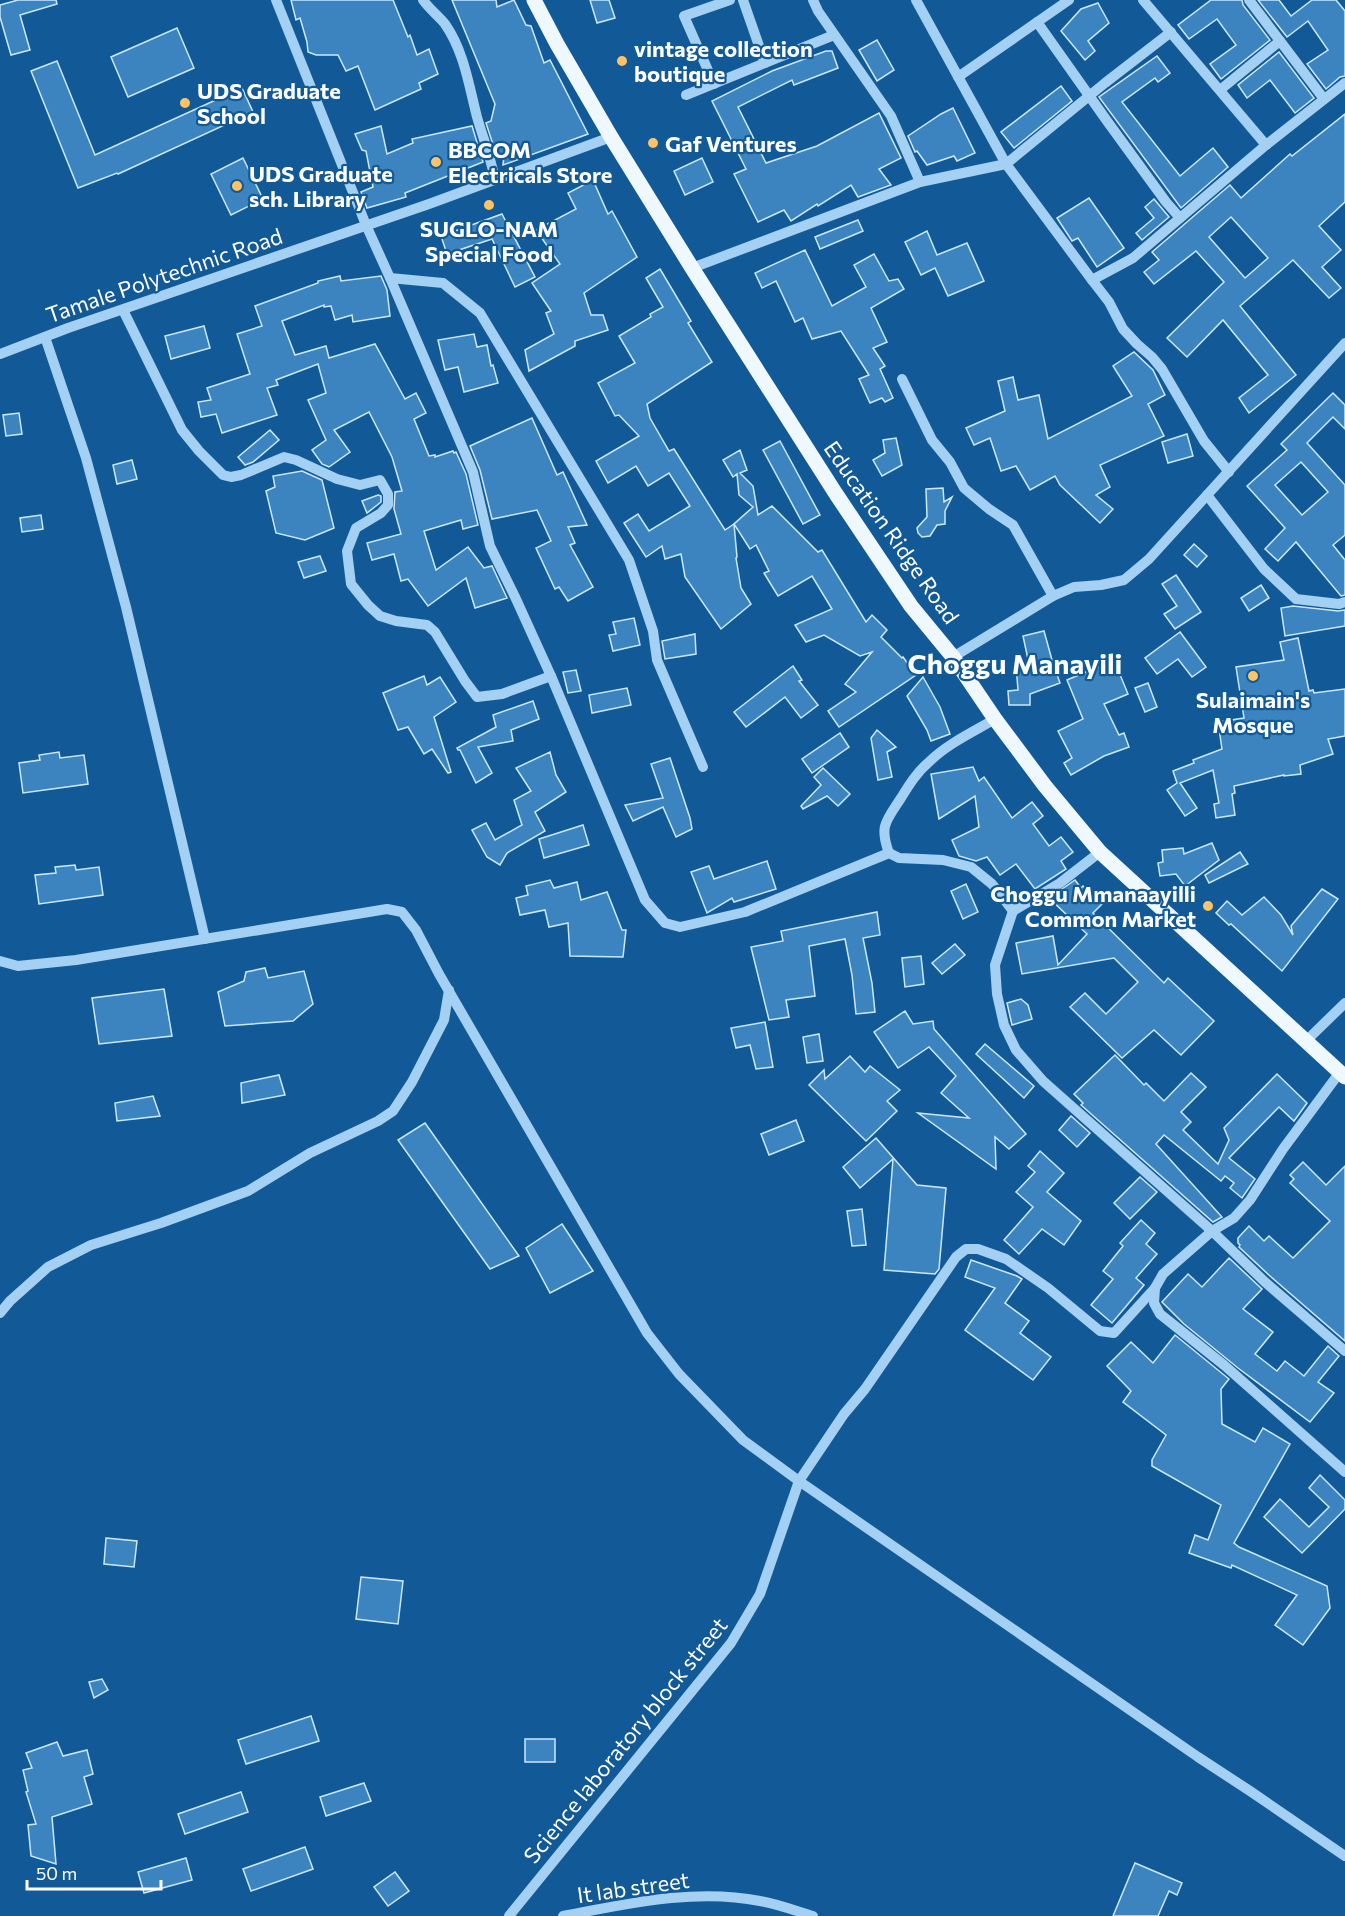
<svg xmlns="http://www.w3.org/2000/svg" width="1345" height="1916" font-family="Commissioner,sans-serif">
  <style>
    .building { fill: #3b84bf; stroke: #cbe7fd; stroke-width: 1.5; fill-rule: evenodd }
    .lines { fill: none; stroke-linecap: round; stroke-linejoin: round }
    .minor { stroke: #a3d0f3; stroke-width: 10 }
    .major { stroke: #eff7ff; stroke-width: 15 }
    .poi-dot { fill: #ffc265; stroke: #125a97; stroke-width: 2 }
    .labels { text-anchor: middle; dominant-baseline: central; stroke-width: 4.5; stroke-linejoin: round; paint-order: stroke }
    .poi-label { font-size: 22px; font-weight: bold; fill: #fff; stroke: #125a97; text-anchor: start }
    .street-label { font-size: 22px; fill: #fff; stroke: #125a97 }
    .district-label { font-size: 28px; font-weight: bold; fill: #fff; stroke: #125a97 }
  </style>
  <rect width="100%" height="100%" fill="#125a97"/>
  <!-- building -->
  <g class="building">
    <polygon points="18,0 56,0 57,4 20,15 30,50 11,55 0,17 0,5"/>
    <polygon points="291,0 393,0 408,37 410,35 417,55 429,49 438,74 419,83 421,89 375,110 358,66 346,71 338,55 316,55 308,52 307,42 300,18 296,20"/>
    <polygon points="452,0 496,0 497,7 514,0 526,25 531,26 544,63 550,60 588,134 503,165 504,155 497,157 486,123 491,121 495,104"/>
    <polygon points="590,0 609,0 615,18 597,23"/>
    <polygon points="1211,0 1242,0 1243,5 1270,40 1221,79 1210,64 1236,45 1217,19 1189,39 1178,25"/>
    <polygon points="1258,0 1279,0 1291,16 1312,0 1336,0 1345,11 1345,76 1340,77 1326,89 1307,64 1328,50 1308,21 1287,37"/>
    <polygon points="1098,3 1109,23 1088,41 1095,51 1085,60 1061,31 1081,9"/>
    <polygon points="177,28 194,68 128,97 111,57"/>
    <polygon points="877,40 894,70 877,81 859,50"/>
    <polygon points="826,51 832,51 838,68 794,85 792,80 738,107 766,163 817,146 879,113 901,158 879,169 891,185 858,197 851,185 818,206 817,204 791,221 784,210 758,222 734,174 746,169 712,101 772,71"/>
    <polygon points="1279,52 1314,98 1295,113 1270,80 1247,98 1238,85"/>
    <polygon points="1157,56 1170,73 1158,82 1155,78 1122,102 1180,176 1213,148 1228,167 1181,208 1099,97"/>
    <polygon points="57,61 95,155 242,88 253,112 118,174 117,173 78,188 31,71"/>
    <polygon points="1061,86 1072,101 1014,148 1001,132"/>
    <polygon points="953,108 975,153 957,161 954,156 927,165 917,151 915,152 908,136 941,114"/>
    <path d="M1345,114V202L1319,226L1341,250L1322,267L1341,288L1329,298L1293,260L1240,306L1296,375L1249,413L1239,398L1268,375L1223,320L1187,357L1167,338L1224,282L1196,251L1154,284L1144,272L1159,260L1152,252L1230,185L1241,198L1290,154L1292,156ZM1231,217L1268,258L1245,278L1209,237Z"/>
    <polygon points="381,126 387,154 413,143 412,139 472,126 483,162 405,193 406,197 367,208 361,192 373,187 366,151 362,150 355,134"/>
    <polygon points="243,158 263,199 231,215 211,174"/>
    <polygon points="702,158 713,182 685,195 674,171"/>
    <polygon points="593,180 608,214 612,211 637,257 584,293 591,315 603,315 608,330 575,341 575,346 529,371 525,350 554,334 546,313 551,311 532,283 560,264 536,230 576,209 568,193"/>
    <polygon points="1089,198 1124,248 1097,267 1078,238 1072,241 1057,218"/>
    <polygon points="1154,199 1169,217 1142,240 1136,233 1154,218 1145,207"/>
    <polygon points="502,214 535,277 515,287 492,239 447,254 441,236"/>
    <polygon points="858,220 863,231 820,249 815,237"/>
    <polygon points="927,231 937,255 967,243 984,281 948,296 935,268 921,275 905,242"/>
    <polygon points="805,250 832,306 866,287 854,265 874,254 889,281 898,279 904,289 871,308 887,342 873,348 885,366 880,369 893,398 885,402 882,398 870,403 859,379 869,375 841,331 812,339 803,318 795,322 776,281 762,288 755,273"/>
    <polygon points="660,269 691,321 688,323 712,362 647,404 650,418 669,451 674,449 725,530 734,524 737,557 736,558 741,588 751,604 721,629 685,577 681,554 665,559 662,546 646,557 624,523 638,514 649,531 690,506 669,473 648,486 636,466 608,483 596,461 639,436 619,415 615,416 598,383 635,363 619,336 651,317 650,314 663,307 646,278"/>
    <polygon points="340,276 341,281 381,276 387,290 390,316 353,322 352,315 335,320 331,306 324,307 324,305 282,321 295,355 326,346 329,358 375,344 405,399 416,393 426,413 414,419 429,456 435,455 435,457 453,451 454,453 456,452 466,474 478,525 463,529 461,520 424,531 436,570 468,547 484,568 492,566 507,598 475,608 466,578 428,606 408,579 401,581 394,554 372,560 367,543 401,534 394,509 395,492 402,491 392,457 369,412 334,430 350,452 329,467 322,464 312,450 326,440 308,400 326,393 318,364 276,380 278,385 267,388 277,415 222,433 216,414 201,417 198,402 211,400 207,388 250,374 237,334 262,326 255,306 318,283 318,281"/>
    <polygon points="204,326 210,348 171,359 165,336"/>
    <polygon points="474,334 477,347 487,345 491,366 493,365 498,383 464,392 458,367 445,370 438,340"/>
    <polygon points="1134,352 1153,370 1165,395 1148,404 1164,436 1100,465 1110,487 1096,495 1113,509 1100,523 1060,485 1055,476 1030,490 1016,466 1001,471 990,438 974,445 966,428 1005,411 998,381 1013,377 1018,400 1039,395 1048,439 1132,396 1113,366"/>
    <path d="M1333,393L1345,405V429L1333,417L1307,443L1345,485V535L1333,545L1345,560V595L1341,596L1296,542L1278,561L1265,549L1285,528L1247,486L1287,450L1281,444ZM1301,462L1328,492L1302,515L1275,485Z"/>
    <polygon points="19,413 22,434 6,436 3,415"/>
    <polygon points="532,418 557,475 563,472 587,525 568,527 575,543 570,545 593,587 568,601 559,587 555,589 536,548 551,541 537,510 492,519 480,470 470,446"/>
    <polygon points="270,430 279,440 253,462 245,465 238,457"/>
    <polygon points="1187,434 1193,456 1168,463 1162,442"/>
    <polygon points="896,438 902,465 882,476 873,460 885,453 883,440"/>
    <polygon points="780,441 820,515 803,524 763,450"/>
    <polygon points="740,450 747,470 740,473 753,486 758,515 772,506 818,552 822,550 866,622 872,615 887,630 881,637 902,658 903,657 916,675 839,727 828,711 856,692 845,684 872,652 860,656 824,635 806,642 795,625 832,609 812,576 778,596 764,573 769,571 756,545 750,549 734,524 753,507 739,495 737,474 733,477 723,460"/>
    <polygon points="132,460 137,479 117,484 113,465"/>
    <polygon points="302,471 322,480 334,528 305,540 276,533 266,491 275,487 273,476"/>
    <polygon points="943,488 944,502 952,497 945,511 945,524 937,525 930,536 922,537 918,533 917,528 927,517 926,489"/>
    <polygon points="378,495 381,496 381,502 367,513 362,501"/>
    <polygon points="41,515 43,529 22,532 20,518"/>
    <polygon points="1194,544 1207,556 1197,567 1184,555"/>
    <polygon points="320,556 326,571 304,578 298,562"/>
    <polygon points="1176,575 1201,612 1175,629 1164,614 1177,606 1162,584"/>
    <polygon points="1261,585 1269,598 1249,611 1241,598"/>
    <polygon points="1293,606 1338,611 1345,610 1345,626 1285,636 1281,608"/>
    <polygon points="634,618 640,645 613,651 609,635 616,634 613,622"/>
    <polygon points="1044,631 1052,660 1060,683 1030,694 1030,705 1009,705 1008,691 1018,690 1016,665 1029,664 1023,636"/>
    <polygon points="1180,632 1206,667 1192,677 1178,659 1157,674 1145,658"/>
    <polygon points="695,634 696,654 665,659 662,641"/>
    <polygon points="1298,638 1309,691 1313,690 1314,693 1345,689 1345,736 1328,739 1333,754 1300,765 1301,774 1284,776 1284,775 1234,786 1235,793 1232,794 1235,815 1216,818 1214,804 1219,803 1213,770 1180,783 1197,808 1185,816 1167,790 1177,783 1173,771 1194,763 1193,760 1222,749 1218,722 1244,718 1236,667 1284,660 1280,642"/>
    <polygon points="1114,660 1128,694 1104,704 1119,735 1124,733 1129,747 1104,756 1071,775 1064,763 1072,758 1058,731 1083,719 1067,680"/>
    <polygon points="793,666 802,680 799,681 818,705 801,718 785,697 746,727 734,712"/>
    <polygon points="576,670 581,691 568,693 563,672"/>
    <polygon points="424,676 427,685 440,677 456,702 434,717 451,772 448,773 432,749 424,754 408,727 398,730 383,693"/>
    <polygon points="923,677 940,707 950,734 931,741 927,730 907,696"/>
    <polygon points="1148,683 1157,707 1145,712 1135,688"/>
    <polygon points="627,688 631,705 592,713 589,695"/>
    <polygon points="533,701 539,719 511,730 513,741 478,747 492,773 476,783 460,750 458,750 457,748 496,727 493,715"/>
    <polygon points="877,730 896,747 887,752 892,777 878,780 871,738"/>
    <polygon points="840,733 849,747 812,773 802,759"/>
    <polygon points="59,752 60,758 84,755 88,784 23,793 19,763 40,760 39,755"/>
    <polygon points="550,752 556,775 566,792 535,812 545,831 507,853 500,865 487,857 472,830 486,823 495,840 522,825 514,800 531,791 516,768"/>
    <polygon points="670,758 690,818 692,829 676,837 663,807 633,821 625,805 663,798 651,764"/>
    <polygon points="973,767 979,781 984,777 1012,818 1032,802 1043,816 1033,824 1049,846 1061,837 1073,852 1061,861 1066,869 1035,889 1016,864 1000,875 987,857 976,861 959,856 952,840 979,827 975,796 939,819 931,774"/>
    <polygon points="823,768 850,794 838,806 827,796 803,809 801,806 821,785 814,777"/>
    <polygon points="583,825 589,845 544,858 539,839"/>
    <polygon points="1212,843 1219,860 1185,886 1176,874 1160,876 1158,863 1163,862 1162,850 1183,848 1184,854"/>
    <polygon points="1240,852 1248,864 1209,883 1205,875"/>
    <polygon points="767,861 776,889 734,902 732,898 707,913 691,872 709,866 714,879"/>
    <polygon points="75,865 76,870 99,867 103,895 39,904 35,875 56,873 55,867"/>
    <polygon points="550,880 554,888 577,882 581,900 607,892 622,930 626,930 623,957 570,956 568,923 549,927 545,910 520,915 516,898 528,895 526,886"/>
    <polygon points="1075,880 1081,888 1083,886 1102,904 1093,913 1164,983 1168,978 1214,1021 1181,1055 1154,1030 1122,1058 1070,1007 1085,993 1106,1014 1138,982 1114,958 1022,974 1016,943 1053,936 1058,965 1087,934 1049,898"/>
    <polygon points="966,884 978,912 963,919 951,891"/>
    <polygon points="1322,889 1338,899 1282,971 1231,924 1229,925 1216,913 1227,901 1242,915 1264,897 1281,915 1293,935 1291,926"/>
    <polygon points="877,912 880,935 863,938 872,983 875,1012 856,1014 852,975 845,939 809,946 815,996 786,1000 789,1017 769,1020 751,947 783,941 781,931"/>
    <polygon points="955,944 965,955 942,974 932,963"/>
    <polygon points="921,956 924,984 905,987 902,958"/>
    <polygon points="265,968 268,978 304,971 313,1004 293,1021 225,1026 218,992 244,981 246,972"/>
    <polygon points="164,989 172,1036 99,1044 92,998"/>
    <polygon points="1021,999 1028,1005 1032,1019 1012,1025 1007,1003"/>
    <polygon points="905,1011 913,1024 933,1021 934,1029 1026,1134 1009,1149 995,1137 996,1169 918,1113 969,1118 941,1093 956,1076 929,1047 898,1068 874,1032"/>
    <polygon points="765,1022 773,1067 756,1069 750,1045 736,1048 731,1028"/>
    <polygon points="819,1034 823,1061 807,1063 803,1037"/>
    <polygon points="985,1044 1034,1086 1024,1098 976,1054"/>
    <polygon points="1115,1055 1144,1085 1146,1083 1164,1101 1191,1073 1206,1087 1181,1112 1191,1122 1183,1130 1218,1164 1229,1140 1224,1128 1277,1074 1307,1103 1294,1121 1279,1107 1229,1158 1255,1179 1242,1198 1230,1188 1234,1183 1225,1176 1221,1181 1164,1135 1156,1144 1222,1217 1213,1222 1081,1105 1083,1103 1074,1094"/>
    <polygon points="850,1056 865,1072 870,1066 900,1090 887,1101 897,1111 866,1141 809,1085 824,1070 825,1079"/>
    <polygon points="279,1075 285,1095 242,1103 241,1083"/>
    <polygon points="153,1096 160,1116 117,1121 115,1103"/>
    <polygon points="1071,1116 1090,1133 1077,1147 1059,1130"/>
    <polygon points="796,1120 804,1141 769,1155 761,1134"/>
    <polygon points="425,1123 519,1256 490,1269 398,1140"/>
    <polygon points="876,1138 917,1185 946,1188 939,1269 935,1274 884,1270 893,1159 860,1188 843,1167"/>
    <polygon points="1040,1151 1064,1173 1047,1192 1081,1221 1064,1245 1042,1229 1019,1254 1004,1240 1033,1207 1016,1192 1035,1172 1028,1166"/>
    <polygon points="1303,1162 1326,1185 1345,1166 1345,1341 1270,1276 1239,1247 1240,1245 1238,1243 1238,1238 1249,1226 1264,1241 1269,1236 1293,1258 1330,1221 1290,1183 1294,1179 1290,1175"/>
    <polygon points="1140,1177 1157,1192 1130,1219 1114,1203"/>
    <polygon points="862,1209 866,1245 852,1246 847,1211"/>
    <polygon points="1141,1220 1155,1233 1146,1244 1157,1254 1136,1278 1144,1285 1112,1323 1091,1305 1113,1279 1103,1271 1123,1246 1120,1243"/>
    <polygon points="562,1224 593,1271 550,1293 526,1248"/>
    <polygon points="1229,1258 1262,1289 1243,1309 1273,1332 1255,1354 1277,1371 1285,1361 1304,1376 1328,1346 1339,1356 1318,1382 1334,1393 1310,1422 1238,1368 1184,1324 1162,1302 1188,1274 1202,1287"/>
    <polygon points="971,1260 1017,1276 1022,1279 1005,1303 1029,1321 1020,1333 1051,1357 1033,1380 965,1330 995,1288 965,1277"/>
    <polygon points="1175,1335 1229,1379 1221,1389 1222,1424 1255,1442 1263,1428 1290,1444 1234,1543 1239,1547 1327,1586 1330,1608 1303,1645 1275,1625 1297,1595 1232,1565 1231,1568 1189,1553 1195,1535 1208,1540 1221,1505 1152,1466 1152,1460 1166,1435 1123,1402 1131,1391 1107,1366 1131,1342 1153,1363"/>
    <polygon points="1320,1475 1345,1500 1345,1509 1302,1553 1264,1517 1280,1499 1309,1527 1329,1507 1309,1488"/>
    <polygon points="106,1538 137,1541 134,1567 104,1564"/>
    <polygon points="361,1577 403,1581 398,1624 356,1619"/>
    <polygon points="102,1679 108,1690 94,1698 89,1682"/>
    <polygon points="311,1716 319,1741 246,1764 238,1740"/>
    <rect x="525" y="1739" width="30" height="23"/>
    <polygon points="57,1742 63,1756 87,1750 93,1774 84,1777 92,1804 52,1817 56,1864 31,1856 28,1825 36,1824 26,1792 28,1791 23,1770 32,1768 26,1753"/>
    <polygon points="364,1783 371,1801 326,1816 320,1797"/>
    <polygon points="241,1792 248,1812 185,1834 178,1814"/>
    <polygon points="305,1847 313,1869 251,1891 243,1869"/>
    <polygon points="186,1858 192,1880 144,1893 138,1872"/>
    <polygon points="1135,1863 1182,1883 1177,1895 1169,1891 1158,1916 1113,1916"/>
    <polygon points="395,1872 409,1891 388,1906 374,1887"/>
  </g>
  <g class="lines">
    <!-- minor -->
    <g class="minor">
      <polyline points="276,0 366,225 390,278 473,472 490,546 516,599 551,676 645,900 665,923 680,927 745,912 889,853 899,858 943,860 971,867 992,884 1013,911 1060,883 1100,852"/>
      <path d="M423,0C430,10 439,16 445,24C464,51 469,86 477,117C483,138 491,158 495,180"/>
      <polyline points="743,0 765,63"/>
      <polyline points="813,0 818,11 891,116 920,182"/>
      <polyline points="916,0 1006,164 1092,280 1133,258 1266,145 1345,83"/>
      <polyline points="1143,0 1266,145"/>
      <polyline points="1249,0 1324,99"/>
      <polyline points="1037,22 1107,121 1166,202 1180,218"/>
      <polyline points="958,77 1069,0"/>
      <polyline points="714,84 684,16 730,0"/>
      <polyline points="1220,90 1280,41"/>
      <polyline points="686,95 834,35"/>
      <polyline points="692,268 920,182 1006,164 1105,83 1171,32"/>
      <polyline points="390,278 443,283 480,313 629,560 653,631 657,660 703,767"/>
      <polyline points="1092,280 1109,302 1123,329 1137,344 1152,357 1162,369 1204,441 1229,472"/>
      <polyline points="123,310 182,430 199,451 223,475 231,477 241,475 284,457 296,460 337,479 360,485 380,480 388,494 388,505 381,513 356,528 347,551 351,584 368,605 380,616 396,621 427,625 435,632 465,681 477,697 502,694 551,676"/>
      <polyline points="45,337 86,458 126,607 205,939"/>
      <polyline points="0,354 68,328 429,204 611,137"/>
      <polyline points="902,379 932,440 950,462 964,488 989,509 1013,525 1053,596"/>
      <polyline points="1207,495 1264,569 1296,599 1339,604 1345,602"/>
      <polyline points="953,657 1053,596 1074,587 1101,585 1124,580 1149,559 1345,343"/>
      <path d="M889,853C879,826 886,821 901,798C909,785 917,772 929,762C947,744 973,732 995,719"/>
      <polyline points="1013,911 995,965 997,994 1004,1025 1016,1050 1043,1081 1212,1231 1265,1282 1345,1351"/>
      <polyline points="0,961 18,966 76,960 387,909 402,912 416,930 439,974 647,1333 679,1374 743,1440 799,1481 1198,1757 1250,1791 1345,1856"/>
      <polyline points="1307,1040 1345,1003"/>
      <polyline points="1340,1072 1283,1149 1250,1200 1234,1218 1212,1231 1163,1274 1155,1288 1154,1303 1160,1314 1224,1365 1345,1472"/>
      <polyline points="0,1313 10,1301 48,1267 91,1245 161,1223 248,1191 310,1153 378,1121 393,1111 412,1082 444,1020 449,990"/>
      <polyline points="509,1916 731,1643 760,1594 799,1481 844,1414 865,1389 956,1257 966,1249 978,1249 1006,1259 1048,1288 1100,1331 1114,1333 1155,1288"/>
      <path d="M563,1916C627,1904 695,1888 760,1901C778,1904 796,1911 813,1916"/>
    </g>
    <!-- major -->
    <polyline class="major" points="534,0 557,44 611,137 692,268 836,494 911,606 953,657 995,719 1045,786 1100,852 1345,1077"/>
  </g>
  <!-- markers -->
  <g class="poi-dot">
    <circle cx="622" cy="61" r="6"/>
    <circle cx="185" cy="103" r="6"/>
    <circle cx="653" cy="143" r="6"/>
    <circle cx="436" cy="162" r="6"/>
    <circle cx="237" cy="186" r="6"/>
    <circle cx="489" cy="205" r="6"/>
    <circle cx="1253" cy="676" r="6"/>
    <circle cx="1208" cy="906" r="6"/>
  </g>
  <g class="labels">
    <!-- poi labels -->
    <g class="poi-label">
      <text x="634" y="48">vintage collection<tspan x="634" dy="25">boutique</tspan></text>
      <text x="197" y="90">UDS Graduate<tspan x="197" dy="25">School</tspan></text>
      <text x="665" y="143">Gaf Ventures</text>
      <text x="448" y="149">BBCOM<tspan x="448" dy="25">Electricals Store</tspan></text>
      <text x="249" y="173">UDS Graduate<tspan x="249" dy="25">sch. Library</tspan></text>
      <text x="489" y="228" text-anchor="middle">SUGLO-NAM<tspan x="489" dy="25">Special Food</tspan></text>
      <text x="1253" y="699" text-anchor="middle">Sulaimain's<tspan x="1253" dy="25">Mosque</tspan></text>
      <text x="1196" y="893" text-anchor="end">Choggu Mmanaayilli<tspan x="1196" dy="25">Common Market</tspan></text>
    </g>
    <!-- street labels -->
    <g class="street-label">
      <text transform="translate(164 275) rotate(-19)">Tamale Polytechnic Road</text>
      <text transform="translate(892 532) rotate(55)">Education Ridge Road</text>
      <text transform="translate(625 1740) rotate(-51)">Science laboratory block street</text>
      <text transform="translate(633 1887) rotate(-8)">It lab street</text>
    </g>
    <!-- district labels -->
    <g class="district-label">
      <text x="1015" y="663">Choggu Manayili</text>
    </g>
  </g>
  <!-- scale -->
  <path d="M27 1880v9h134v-9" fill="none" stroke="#ffffff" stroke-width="3"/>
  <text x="36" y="1880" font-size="18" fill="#ffffff" stroke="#125a97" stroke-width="4.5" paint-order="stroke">50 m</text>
</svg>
